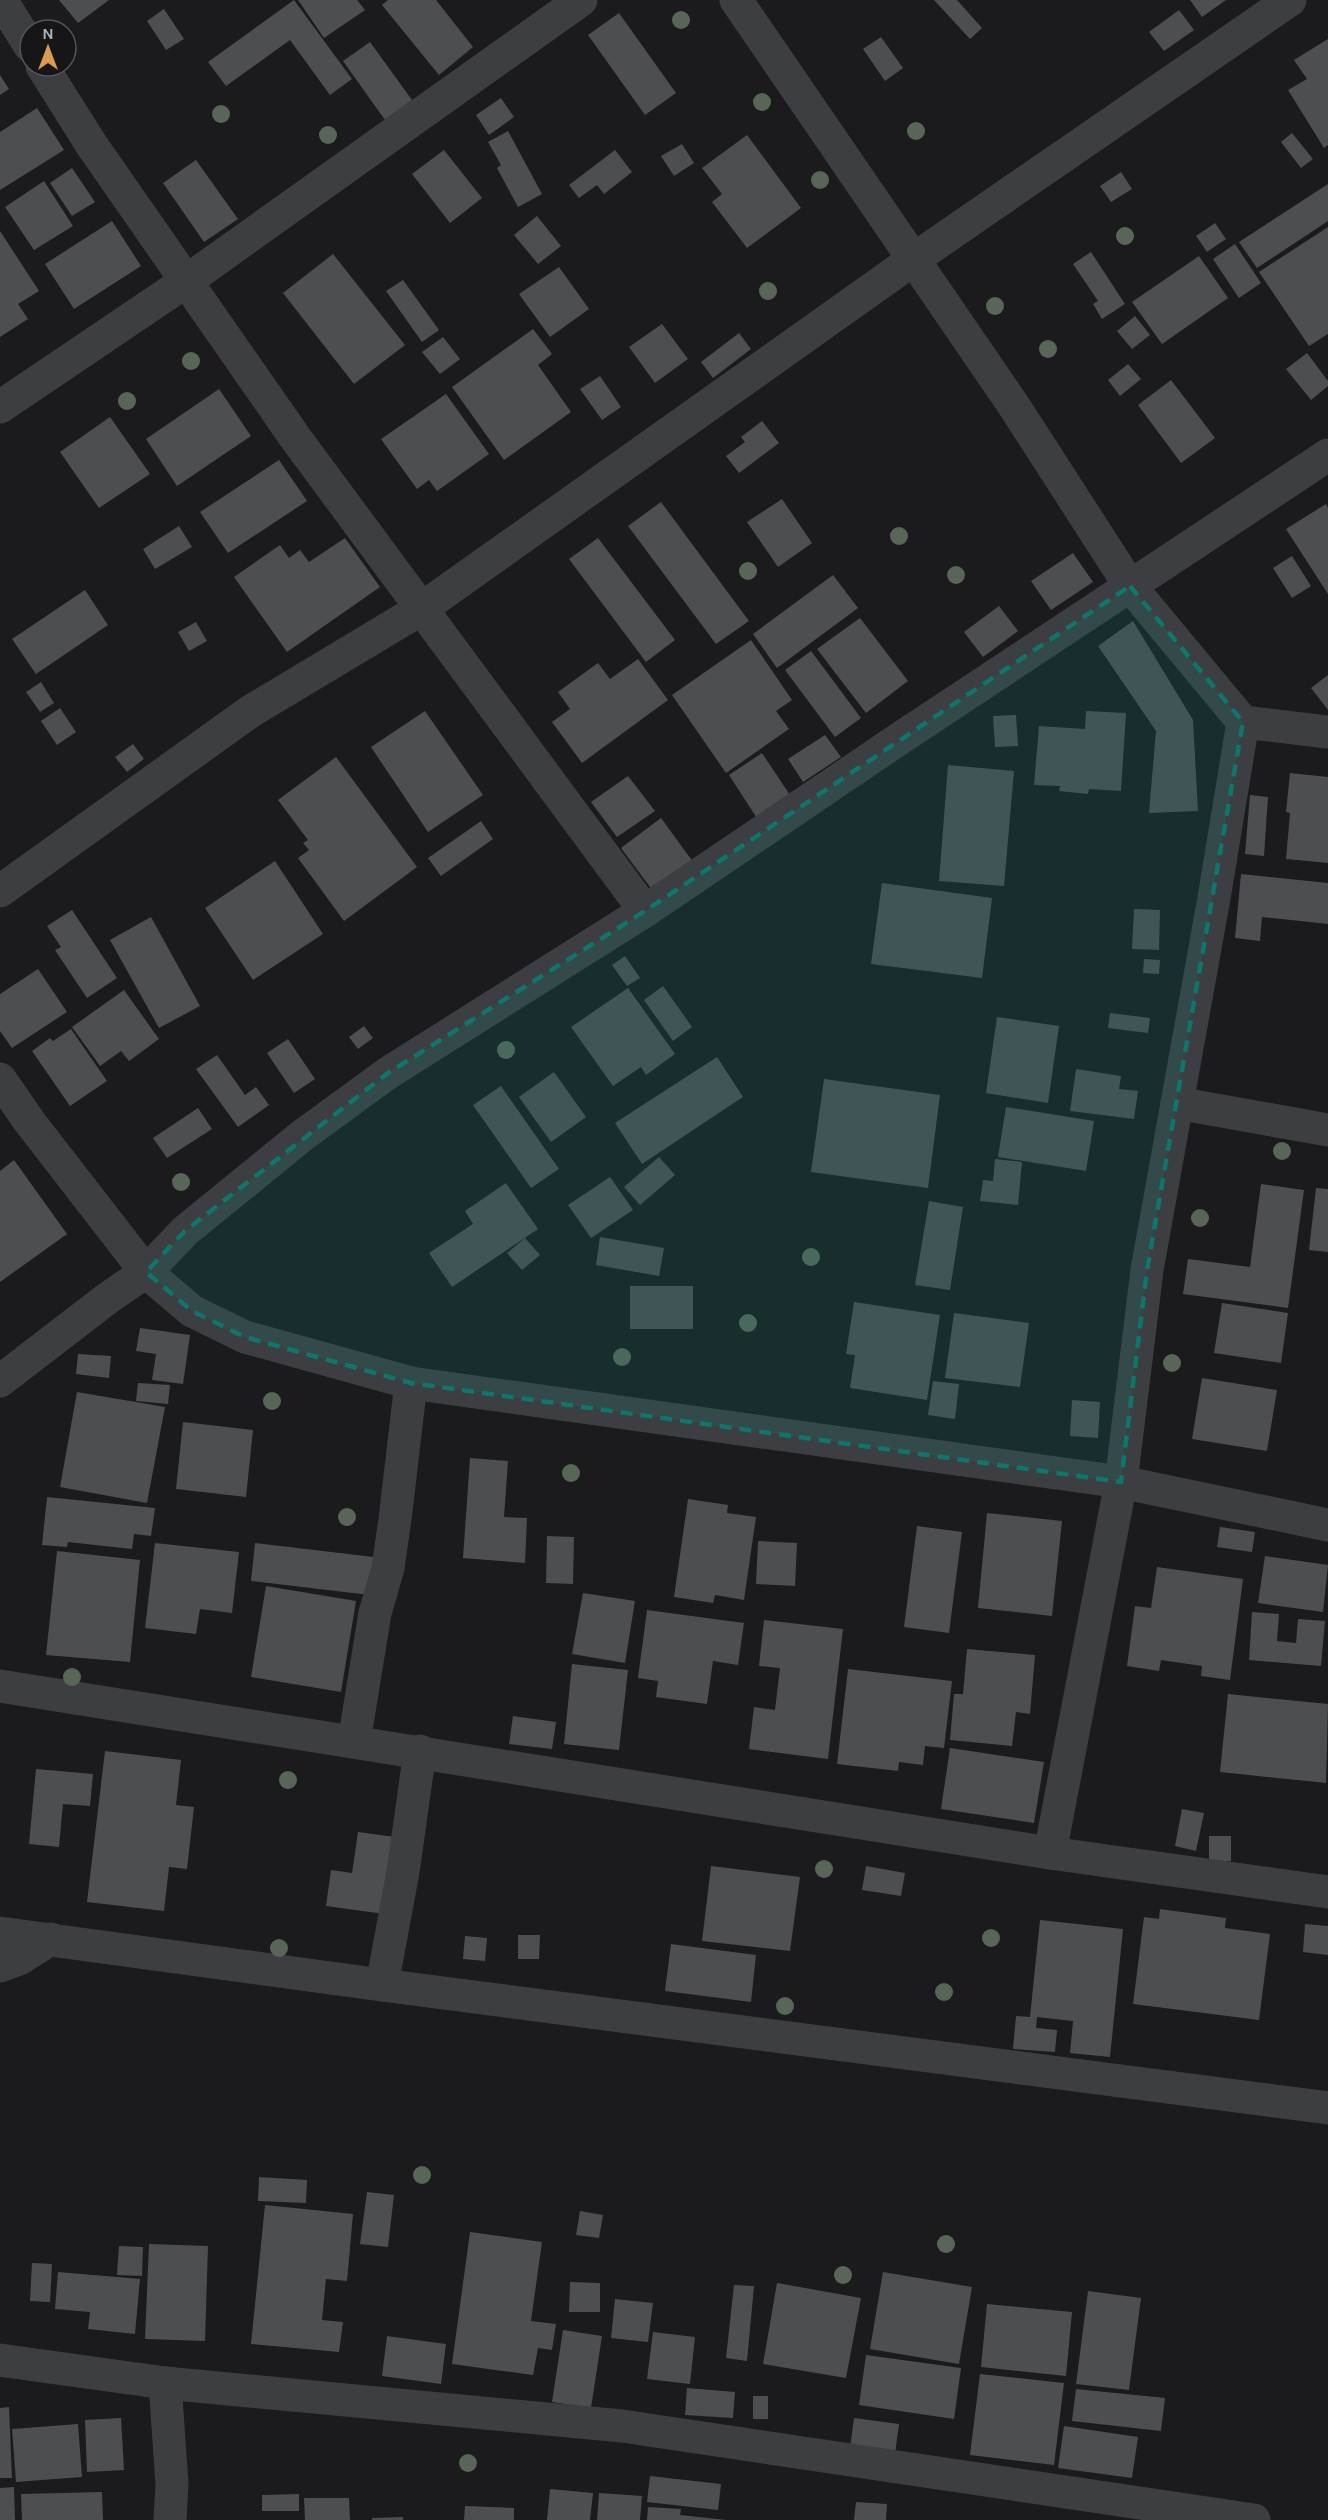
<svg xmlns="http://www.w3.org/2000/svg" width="1328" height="2520" font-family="Karla,sans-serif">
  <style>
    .building { fill: #4d4e51 }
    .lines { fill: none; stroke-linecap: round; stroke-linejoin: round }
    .minor { stroke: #3c3e41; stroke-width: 33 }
    .tree { fill: #586658 }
    .marked { fill: #0f766e; fill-opacity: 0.2; stroke: #0f766e; stroke-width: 4.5; stroke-dasharray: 12 8; stroke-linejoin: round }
  </style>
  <rect width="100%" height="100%" fill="#1b1b1d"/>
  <!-- building -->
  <g class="building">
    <polygon points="59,0 109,0 78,23"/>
    <polygon points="294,0 352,79 330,95 290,40 226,86 208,62"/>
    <polygon points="298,0 357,0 365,10 324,38"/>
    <polygon points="388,0 436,0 473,47 439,75 382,5"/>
    <polygon points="934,0 957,0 982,28 970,39"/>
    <polygon points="1190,0 1226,0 1202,17"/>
    <polygon points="164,9 184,39 166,50 147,21"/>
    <polygon points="1179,10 1194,30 1164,51 1149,32"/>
    <polygon points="619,13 676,93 645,115 588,35"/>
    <polygon points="881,37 903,68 885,81 863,49"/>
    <polygon points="1328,39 1328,145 1324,148 1288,90 1307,79 1294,60"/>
    <polygon points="370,42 412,100 385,120 343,61"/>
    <polygon points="0,75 9,89 0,95"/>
    <polygon points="501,98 514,117 489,135 476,115"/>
    <polygon points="37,108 64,150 0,190 0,132"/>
    <polygon points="508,131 542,194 518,207 497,168 501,165 488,142"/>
    <polygon points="1292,133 1313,159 1301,168 1281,142"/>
    <polygon points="747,135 801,208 747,248 712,202 722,194 702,168"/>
    <polygon points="682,144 694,163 674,176 661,156"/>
    <polygon points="444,150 482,198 450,223 412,174"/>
    <polygon points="615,150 632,172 604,194 597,185 579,198 569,185"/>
    <polygon points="196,160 238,219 204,242 163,183"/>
    <polygon points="72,168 95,202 72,216 50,183"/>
    <polygon points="1121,172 1132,189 1111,202 1100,186"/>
    <polygon points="44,181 73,226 34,250 5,207"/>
    <polygon points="1328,184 1328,221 1257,268 1239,242"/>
    <polygon points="537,216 561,246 538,264 514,235"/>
    <polygon points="112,221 141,266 74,309 45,264"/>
    <polygon points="1215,223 1226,239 1207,252 1196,236"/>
    <polygon points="1328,227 1328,334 1309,346 1259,272"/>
    <polygon points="0,231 39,291 18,304 28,319 0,337"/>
    <polygon points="1235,244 1261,283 1239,298 1213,259"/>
    <polygon points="1091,252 1125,304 1102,319 1093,304 1098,301 1073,264"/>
    <polygon points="333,254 405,345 354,384 283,293"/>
    <polygon points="1199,256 1228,298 1162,344 1132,302"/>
    <polygon points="559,267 589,309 550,337 519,294"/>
    <polygon points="403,280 439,330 422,342 386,291"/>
    <polygon points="1135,316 1150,335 1132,349 1117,331"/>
    <polygon points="662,324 688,359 655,383 629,347"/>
    <polygon points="533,329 552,354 538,365 571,412 504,460 452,387"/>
    <polygon points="739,333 751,349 713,378 701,362"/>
    <polygon points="443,337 460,359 440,374 422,352"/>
    <polygon points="1307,353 1328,381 1328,386 1311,400 1286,369"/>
    <polygon points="1128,364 1141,379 1120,396 1108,380"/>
    <polygon points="600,376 621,407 602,420 580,389"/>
    <polygon points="1171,380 1215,438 1181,463 1138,405"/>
    <polygon points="219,389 251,436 177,486 146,439"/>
    <polygon points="446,394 489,454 437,491 429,480 417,489 381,439"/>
    <polygon points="110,417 150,474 99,508 60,452"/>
    <polygon points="762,421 779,443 739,473 726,456 745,442 741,437"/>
    <polygon points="279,460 307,501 228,553 200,512"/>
    <polygon points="782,499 812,543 778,567 747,522"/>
    <polygon points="661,502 749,621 716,644 628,526"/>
    <polygon points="1326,504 1328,508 1328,594 1286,529"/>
    <polygon points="179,526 192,547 155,569 143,549"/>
    <polygon points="345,538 380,587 287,652 234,577 280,545 289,558 300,550 309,562"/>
    <polygon points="598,538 675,640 646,662 569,559"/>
    <polygon points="1073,553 1093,582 1051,610 1031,581"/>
    <polygon points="1292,556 1311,586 1292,598 1273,568"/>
    <polygon points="833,575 858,608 777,668 753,634"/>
    <polygon points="85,590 108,625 36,674 12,639"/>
    <polygon points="999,606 1018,631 983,657 964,632"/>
    <polygon points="860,618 908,681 866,713 817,649"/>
    <polygon points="1133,621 1193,720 1198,811 1149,813 1156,731 1098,646"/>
    <polygon points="196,622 207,641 189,651 178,632"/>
    <polygon points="751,640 792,700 776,711 789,729 726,773 672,695"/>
    <polygon points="811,651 861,718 835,737 785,670"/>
    <polygon points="638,659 668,700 582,763 552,722 570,709 558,692 598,663 610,679"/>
    <polygon points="1328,675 1328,710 1311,688"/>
    <polygon points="41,682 54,703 40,712 26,692"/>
    <polygon points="60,708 76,732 57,745 41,721"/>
    <polygon points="425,711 483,795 428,832 371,747"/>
    <polygon points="1086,711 1126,713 1121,791 1089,789 1088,794 1059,791 1060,786 1034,785 1039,726 1085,729"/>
    <polygon points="1016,715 1018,746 995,747 993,716"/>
    <polygon points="825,735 841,757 803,782 788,759"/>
    <polygon points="133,744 144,759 127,772 115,757"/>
    <polygon points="762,753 796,804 762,826 729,775"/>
    <polygon points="336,757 417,867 344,921 298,858 309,850 303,843 308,840 278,800"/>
    <polygon points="948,765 1014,771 1004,886 939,881"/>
    <polygon points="1290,773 1328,777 1328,863 1286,859 1290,813 1286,812"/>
    <polygon points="628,776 655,811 617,837 591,802"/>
    <polygon points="1250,795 1268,797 1264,856 1245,854"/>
    <polygon points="661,818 696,866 656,895 621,848"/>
    <polygon points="481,821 493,839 441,876 428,858"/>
    <polygon points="275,861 323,934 253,980 205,908"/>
    <polygon points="1241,874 1328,883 1328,924 1262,917 1260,941 1235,938"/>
    <polygon points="882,883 992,898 982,978 871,964"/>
    <polygon points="1134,909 1160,910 1159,950 1132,949"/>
    <polygon points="72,910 117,978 87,998 55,950 61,947 47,926"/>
    <polygon points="151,917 200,1006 159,1028 110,940"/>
    <polygon points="625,956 640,978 627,986 612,965"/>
    <polygon points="1144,959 1160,960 1159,974 1143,973"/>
    <polygon points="38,969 67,1012 12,1048 0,1031 0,994"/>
    <polygon points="663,986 692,1027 673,1041 644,1000"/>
    <polygon points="628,988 675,1054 646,1075 641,1067 613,1086 571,1027"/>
    <polygon points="124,990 159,1039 129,1061 121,1051 100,1066 72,1027"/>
    <polygon points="1110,1013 1150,1018 1148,1033 1108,1028"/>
    <polygon points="997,1017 1059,1026 1048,1103 986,1093"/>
    <polygon points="364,1026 373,1038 358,1049 349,1037"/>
    <polygon points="71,1029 107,1081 70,1106 32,1051 50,1038 53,1041"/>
    <polygon points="288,1039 315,1079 294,1093 267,1053"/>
    <polygon points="217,1055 245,1095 256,1087 269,1105 238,1127 196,1069"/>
    <polygon points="717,1057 743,1097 642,1164 615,1123"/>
    <polygon points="1076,1069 1121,1076 1119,1089 1138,1091 1134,1119 1070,1111"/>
    <polygon points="554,1072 586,1117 551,1142 519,1097"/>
    <polygon points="824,1079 940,1095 928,1188 811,1172"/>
    <polygon points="501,1086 559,1169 531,1188 473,1105"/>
    <polygon points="1006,1107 1094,1121 1086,1171 998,1157"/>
    <polygon points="198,1108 212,1129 167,1158 153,1138"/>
    <polygon points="659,1157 675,1175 640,1205 624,1187"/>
    <polygon points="995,1159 1022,1162 1018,1205 980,1201 983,1180 993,1181"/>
    <polygon points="14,1160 67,1234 0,1282 0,1171"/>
    <polygon points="610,1177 633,1210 591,1238 568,1205"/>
    <polygon points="506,1183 538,1229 452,1287 429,1253 473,1224 465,1211"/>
    <polygon points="1261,1184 1304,1190 1288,1308 1183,1294 1188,1259 1250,1267"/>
    <polygon points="1316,1188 1328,1189 1328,1252 1309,1250"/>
    <polygon points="929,1201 963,1207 950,1290 915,1285"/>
    <polygon points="600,1237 664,1248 659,1276 596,1265"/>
    <polygon points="525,1238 540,1255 522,1270 507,1253"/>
    <rect x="630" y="1286" width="63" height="43"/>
    <polygon points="854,1302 940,1315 927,1400 850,1388 855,1355 846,1354"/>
    <polygon points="1222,1303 1288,1313 1281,1363 1214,1353"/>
    <polygon points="954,1313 1029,1323 1020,1387 945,1378"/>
    <polygon points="140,1328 190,1335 183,1384 152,1380 156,1354 136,1351"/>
    <polygon points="78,1354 111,1356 109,1378 76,1374"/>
    <polygon points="1202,1378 1277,1390 1267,1451 1192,1439"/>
    <polygon points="933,1381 959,1384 955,1419 928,1415"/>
    <polygon points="138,1383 170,1385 168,1404 136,1401"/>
    <polygon points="77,1392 165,1407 147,1503 60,1487"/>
    <polygon points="1072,1400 1100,1402 1098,1438 1070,1436"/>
    <polygon points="183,1422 253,1430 246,1497 176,1489"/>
    <polygon points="470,1458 508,1461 504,1517 527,1518 525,1563 463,1558"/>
    <polygon points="47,1497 155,1508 151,1536 134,1534 132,1549 68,1542 67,1547 42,1545"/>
    <polygon points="688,1499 728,1505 727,1513 756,1517 744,1600 715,1595 713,1603 674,1597"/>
    <polygon points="987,1513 1062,1521 1052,1616 978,1608"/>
    <polygon points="917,1526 962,1532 949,1633 904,1627"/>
    <polygon points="1220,1527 1255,1532 1252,1552 1217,1547"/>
    <polygon points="547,1536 574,1537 573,1584 546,1583"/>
    <polygon points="758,1541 797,1543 795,1586 756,1584"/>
    <polygon points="155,1543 239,1552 232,1613 200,1609 196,1634 145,1628"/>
    <polygon points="255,1543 382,1558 378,1596 251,1581"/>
    <polygon points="57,1551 140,1560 130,1662 46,1655"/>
    <polygon points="1265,1556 1328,1565 1323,1612 1258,1603"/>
    <polygon points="1157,1567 1243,1579 1230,1680 1201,1676 1202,1666 1161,1660 1159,1671 1127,1666 1135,1606 1151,1608"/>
    <polygon points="266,1586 356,1601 341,1692 251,1677"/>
    <polygon points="583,1593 635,1601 625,1663 572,1654"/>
    <polygon points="647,1610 744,1623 738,1665 713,1661 707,1704 656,1697 658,1681 638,1678"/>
    <polygon points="1252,1612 1279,1614 1277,1641 1296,1643 1298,1619 1325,1621 1321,1666 1249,1660"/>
    <polygon points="764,1620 843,1629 828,1759 749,1749 754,1707 775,1710 780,1668 759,1666"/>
    <polygon points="967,1649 1035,1655 1030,1714 1016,1712 1012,1746 950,1740 954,1694 963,1694"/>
    <polygon points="572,1664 628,1670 619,1750 564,1744"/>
    <polygon points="848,1669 952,1681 944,1748 925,1746 923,1765 899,1762 898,1771 837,1764"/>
    <polygon points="1228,1694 1328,1704 1326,1783 1220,1772"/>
    <polygon points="513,1716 556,1722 552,1749 509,1744"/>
    <polygon points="950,1748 1044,1762 1034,1823 941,1809"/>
    <polygon points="105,1751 181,1760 176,1805 194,1807 187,1869 169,1867 164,1911 87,1902"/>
    <polygon points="36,1769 93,1774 90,1806 63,1804 59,1847 29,1844"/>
    <polygon points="1182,1809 1204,1813 1196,1851 1175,1846"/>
    <polygon points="358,1832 402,1838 392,1915 326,1906 331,1870 352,1873"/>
    <rect x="1209" y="1836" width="22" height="25"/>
    <polygon points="711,1866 800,1877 790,1951 702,1941"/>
    <polygon points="866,1866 905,1873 901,1896 862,1890"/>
    <polygon points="1160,1909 1226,1918 1225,1928 1270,1934 1259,2020 1133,2004 1144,1917 1159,1919"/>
    <polygon points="1040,1920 1123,1929 1110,2057 1070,2053 1073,2021 1037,2017 1036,2028 1057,2030 1055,2052 1013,2049 1016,2016 1030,2017"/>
    <polygon points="1305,1924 1328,1926 1328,1955 1303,1952"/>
    <polygon points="518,1935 540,1935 539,1959 518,1959"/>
    <polygon points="465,1936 487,1938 485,1961 463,1959"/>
    <polygon points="671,1944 756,1955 751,2002 665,1991"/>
    <polygon points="259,2177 307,2180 306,2203 258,2201"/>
    <polygon points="367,2192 394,2195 388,2247 360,2244"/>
    <polygon points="265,2205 353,2214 347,2281 326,2279 322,2320 343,2322 339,2352 251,2344"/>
    <polygon points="580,2211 603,2215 599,2238 576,2235"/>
    <polygon points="470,2232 542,2242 531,2321 556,2324 552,2350 538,2348 533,2375 452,2364"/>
    <polygon points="149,2244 208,2246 205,2341 145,2339"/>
    <polygon points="119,2246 143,2247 142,2276 117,2275"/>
    <polygon points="32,2263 52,2264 50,2302 30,2301"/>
    <polygon points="58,2272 140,2279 135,2334 88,2329 90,2312 55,2309"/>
    <polygon points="883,2272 972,2287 959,2364 870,2349"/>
    <polygon points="570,2282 600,2283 600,2312 569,2312"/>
    <polygon points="777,2283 861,2298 846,2378 763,2364"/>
    <polygon points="734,2285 754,2286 747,2361 726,2358"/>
    <polygon points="1088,2291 1141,2298 1129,2390 1076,2384"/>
    <polygon points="615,2299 653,2303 648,2342 611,2338"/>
    <polygon points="987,2304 1072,2312 1066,2376 981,2367"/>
    <polygon points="563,2330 602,2336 591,2408 552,2402"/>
    <polygon points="653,2332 695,2337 690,2384 647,2379"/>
    <polygon points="387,2336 446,2344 441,2384 382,2376"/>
    <polygon points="866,2355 961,2368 954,2419 859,2405"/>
    <polygon points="980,2374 1064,2383 1054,2465 970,2455"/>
    <polygon points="687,2388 735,2392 733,2418 685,2415"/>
    <polygon points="1076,2389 1165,2398 1161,2431 1072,2421"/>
    <rect x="753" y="2396" width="15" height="23"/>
    <polygon points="9,2407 12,2478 0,2478 0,2408"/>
    <polygon points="121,2418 124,2470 87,2472 85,2420"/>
    <polygon points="854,2418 899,2424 895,2454 850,2448"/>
    <polygon points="78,2424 82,2477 16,2482 12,2429"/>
    <polygon points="1064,2426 1138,2437 1132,2478 1058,2468"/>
    <polygon points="650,2476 721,2484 718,2510 647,2502"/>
    <polygon points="14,2487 15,2520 0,2520 0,2488"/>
    <polygon points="550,2489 593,2493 590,2520 547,2520"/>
    <polygon points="102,2492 103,2520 22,2520 21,2494"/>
    <polygon points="599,2493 642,2496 640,2520 597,2520"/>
    <polygon points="299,2494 299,2511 262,2511 262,2495"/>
    <polygon points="304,2498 349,2498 350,2520 305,2520"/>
    <polygon points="856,2502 887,2504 886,2520 854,2520"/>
    <polygon points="465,2506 514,2508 514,2520 464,2520"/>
    <polygon points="648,2507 681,2509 680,2515 727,2520 647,2520"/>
    <polygon points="403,2517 403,2520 372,2520 372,2518"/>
  </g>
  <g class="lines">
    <!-- minor -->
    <g class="minor">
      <polyline points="1,0 30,46"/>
      <polyline points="736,0 1014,406 1130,586 1243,722 1328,732"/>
      <polyline points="42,66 91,144 294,436 645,911"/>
      <polyline points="0,407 185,282 581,0"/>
      <polyline points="0,891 251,711 421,609 914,259 1290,0"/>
      <polyline points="0,1079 29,1121 146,1272 192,1311 245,1337 411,1383 1121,1482 1328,1525"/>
      <polyline points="1177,1103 1328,1130"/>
      <polyline points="0,1381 108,1298 146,1272 185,1231 303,1135 388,1073 645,911 899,739 1328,455"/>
      <polyline points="0,1686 1050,1853 1328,1892"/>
      <polyline points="354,1742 375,1613 388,1568 395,1519 411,1383"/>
      <polyline points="1050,1853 1121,1482 1147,1270 1214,898 1243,722"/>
      <polyline points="0,1933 382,1985 1328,2108"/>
      <polyline points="0,1966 19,1959 51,1939"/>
      <polyline points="382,1985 403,1872 420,1751"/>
      <polyline points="0,2360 165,2383 622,2426 1254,2520"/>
      <polyline points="165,2383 172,2484 170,2520"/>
    </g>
  </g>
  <!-- trees -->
  <g class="tree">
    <circle cx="681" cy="20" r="9"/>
    <circle cx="762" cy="102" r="9"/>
    <circle cx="221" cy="114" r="9"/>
    <circle cx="916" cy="131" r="9"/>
    <circle cx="328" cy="135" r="9"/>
    <circle cx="820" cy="180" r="9"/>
    <circle cx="1125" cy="236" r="9"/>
    <circle cx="768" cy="291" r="9"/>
    <circle cx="995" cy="306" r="9"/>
    <circle cx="1048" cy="349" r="9"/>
    <circle cx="191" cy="361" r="9"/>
    <circle cx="127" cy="401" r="9"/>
    <circle cx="899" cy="536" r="9"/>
    <circle cx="748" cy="571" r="9"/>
    <circle cx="956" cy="575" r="9"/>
    <circle cx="506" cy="1050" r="9"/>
    <circle cx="1282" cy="1151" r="9"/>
    <circle cx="181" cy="1182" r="9"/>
    <circle cx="1200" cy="1218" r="9"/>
    <circle cx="811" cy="1257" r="9"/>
    <circle cx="748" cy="1323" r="9"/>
    <circle cx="622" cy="1357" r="9"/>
    <circle cx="1172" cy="1363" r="9"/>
    <circle cx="272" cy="1401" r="9"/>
    <circle cx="571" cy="1473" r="9"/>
    <circle cx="347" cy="1517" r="9"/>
    <circle cx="72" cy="1677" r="9"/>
    <circle cx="288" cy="1780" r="9"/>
    <circle cx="824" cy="1869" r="9"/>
    <circle cx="991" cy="1938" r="9"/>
    <circle cx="279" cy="1948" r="9"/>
    <circle cx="944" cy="1992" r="9"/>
    <circle cx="785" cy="2006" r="9"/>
    <circle cx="422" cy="2175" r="9"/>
    <circle cx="946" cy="2244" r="9"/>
    <circle cx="843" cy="2275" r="9"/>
    <circle cx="468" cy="2463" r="9"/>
  </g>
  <!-- marked area -->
  <path class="marked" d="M1130,586L1243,722L1147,1270L1121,1482L411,1383L245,1337L192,1311L146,1272L185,1231L388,1073L645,911Z"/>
  <!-- north arrow -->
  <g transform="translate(48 48)"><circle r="28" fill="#161618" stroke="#535559" stroke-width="1.5"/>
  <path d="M0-4.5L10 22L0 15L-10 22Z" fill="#dd9b52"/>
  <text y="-9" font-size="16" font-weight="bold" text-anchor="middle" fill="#afb4ba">N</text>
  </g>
</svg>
